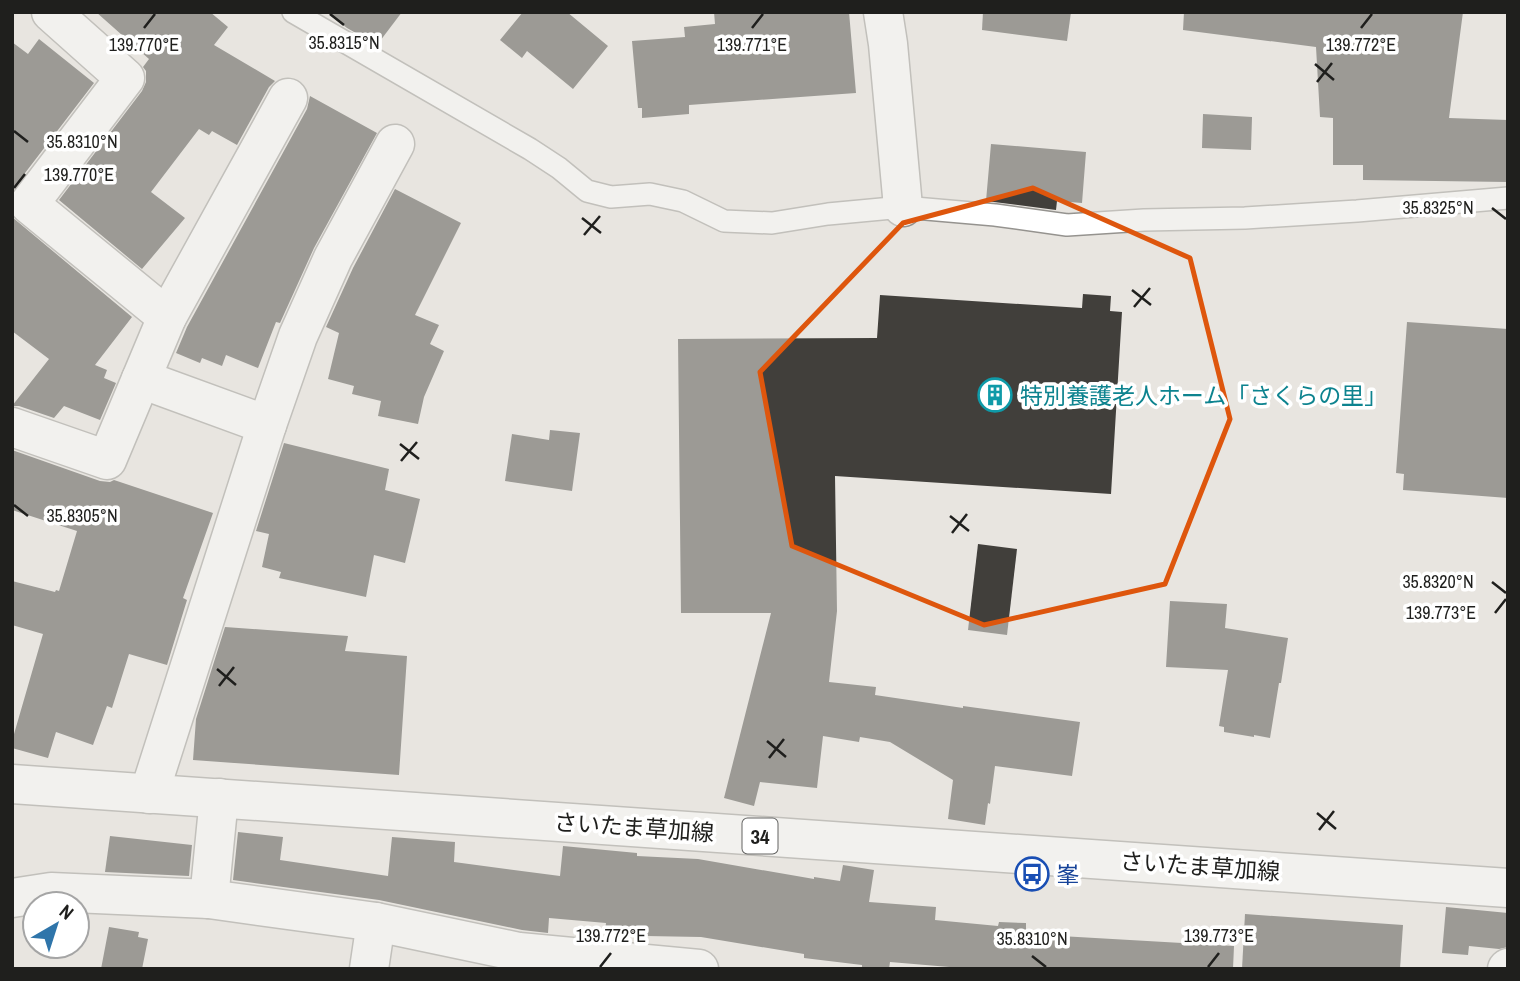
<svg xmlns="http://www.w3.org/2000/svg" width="1520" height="981" font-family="'Archivo Narrow','Noto Sans JP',sans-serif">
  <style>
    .building { fill: #413f3b }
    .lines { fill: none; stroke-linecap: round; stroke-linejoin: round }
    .service-casing { stroke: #95938f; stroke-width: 24 }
    .minor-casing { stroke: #95938f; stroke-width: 41 }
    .primary-casing { stroke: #95938f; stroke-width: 41 }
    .service { stroke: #fff; stroke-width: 21 }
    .minor { stroke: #fff; stroke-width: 38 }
    .primary { stroke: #fff; stroke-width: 38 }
    .marked { fill: none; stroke: #de560d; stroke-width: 5; stroke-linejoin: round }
    .ticks { fill: none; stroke: #1f1f1d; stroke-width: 2.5 }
    .labels { text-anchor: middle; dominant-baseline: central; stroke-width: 7; stroke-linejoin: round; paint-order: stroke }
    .shield { fill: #fff; stroke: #626261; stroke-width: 2 }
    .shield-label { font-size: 21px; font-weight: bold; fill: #1f1f1d }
    .culture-label { font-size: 23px; fill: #0d838f; stroke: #fff; text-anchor: start }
    .street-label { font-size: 23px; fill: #1f1f1d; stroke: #fff }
    .transit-label { font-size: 23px; fill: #164399; stroke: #fff; text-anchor: start }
    .ticks-label { font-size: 18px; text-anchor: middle; fill: #1f1f1d; stroke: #fff; stroke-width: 7; stroke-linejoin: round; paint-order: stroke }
  </style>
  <rect width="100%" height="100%" fill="#e8e5e0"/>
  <!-- building -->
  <g class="building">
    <polygon points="96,12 210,12 228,27 214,45 275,81 269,87 237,145 212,131 209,135 199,129 151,192 185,218 142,269 59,200 142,91 146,82 146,71 143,67 149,59"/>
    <polygon points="326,12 402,12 377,45 347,28"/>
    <polygon points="523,12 567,12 608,46 573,89 527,51 522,58 500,40"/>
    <polygon points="714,12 849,12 856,93 689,105 689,114 642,118 642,108 638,108 632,41 685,37 684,27 715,24"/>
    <polygon points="983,12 1071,12 1067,41 982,30"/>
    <polygon points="1184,12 1463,12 1449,118 1508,120 1508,182 1363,180 1363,165 1333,165 1333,118 1320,117 1316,47 1183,30"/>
    <polygon points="39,39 94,83 12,190 12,42 28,54"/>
    <polygon points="310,96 377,133 314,248 280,323 276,322 258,368 226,355 222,366 202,358 200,363 176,353 187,327 307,109"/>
    <polygon points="1203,114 1252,117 1251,150 1202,148"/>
    <polygon points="991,144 1086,152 1082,203 1057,201 1056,210 986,201"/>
    <polygon points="395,189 461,223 415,315 439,325 430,344 444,351 424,397 418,424 378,416 381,401 352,394 354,386 328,379 339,333 326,327 353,268"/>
    <polygon points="12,217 132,317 95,365 107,370 104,378 116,383 100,420 64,406 54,418 19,406 12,406 49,359 12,331"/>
    <polygon points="1083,294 1111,296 1110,311 1122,312 1111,494 835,476 837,611 829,682 876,687 875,695 963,708 963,706 1080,722 1072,776 995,766 990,804 988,803 985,825 948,819 953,780 890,742 860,737 859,742 823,736 817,788 760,782 754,806 724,798 771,613 681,613 678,339 877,338 880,295 1082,308"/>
    <polygon points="1407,322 1508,329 1508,498 1403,490 1404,474 1396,473"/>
    <polygon points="550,430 580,433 572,491 505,481 512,434 549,440"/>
    <polygon points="284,443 389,469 385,490 420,499 405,563 374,555 366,597 279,578 281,572 262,567 269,534 256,531"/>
    <polygon points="12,450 100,481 110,482 114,480 213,513 183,598 187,600 167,665 129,654 112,708 107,706 93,745 56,732 48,758 12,748 12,741 43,634 12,625 12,581 55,592 56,590 59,591 77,531 12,510"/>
    <polygon points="978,544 1017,549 1007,635 968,630"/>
    <polygon points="1170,601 1227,604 1225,628 1288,638 1281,683 1279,683 1270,738 1254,735 1254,737 1224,732 1224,727 1219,726 1228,670 1166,667"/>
    <polygon points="225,627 348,636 345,651 407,656 399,775 193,760 196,719"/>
    <polygon points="238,832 283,837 280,860 388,876 392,837 455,842 454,862 560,876 563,846 637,853 637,856 698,859 814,879 814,877 840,881 843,865 874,870 869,902 936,907 935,920 998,926 999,922 1026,923 1026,931 1043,932 1043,935 1234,946 1233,969 973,969 890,962 889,969 862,969 862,965 804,958 804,954 701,937 646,936 605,932 606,923 549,918 548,933 522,930 379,900 233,880"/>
    <polygon points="110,836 192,845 189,876 105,872"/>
    <polygon points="1446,907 1508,913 1508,947 1499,949 1469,946 1468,955 1442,953"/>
    <polygon points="1245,914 1403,925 1400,969 1242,969"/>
    <polygon points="109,927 139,932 138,937 148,939 142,969 101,969"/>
  </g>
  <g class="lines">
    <defs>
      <polyline id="service" points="293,12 530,149 559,168 587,191 611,197 650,194 683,201 724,221 772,223 828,214 903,207 995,215 1067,225 1144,220 1245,218 1357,211 1508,198"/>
      <g id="minor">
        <polyline points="51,12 125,78 29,204 167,317"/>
        <polyline points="883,12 888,44 903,207"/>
        <polyline points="141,379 267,425"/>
        <polyline points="12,427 107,460 167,317 288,98"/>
        <polyline points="149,794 267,425 298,336 333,258 395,144"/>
        <polyline points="12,898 51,892 209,899 376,922 519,952 699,969"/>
        <polyline points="209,899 219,798"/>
        <polyline points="369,969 376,922"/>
        <polyline points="1507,969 1508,968"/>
      </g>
      <polyline id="primary" points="12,784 1508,888"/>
    </defs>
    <!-- service casing -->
    <use href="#service" class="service-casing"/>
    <!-- minor casing -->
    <use href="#minor" class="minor-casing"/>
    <!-- primary casing -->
    <use href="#primary" class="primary-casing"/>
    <!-- service -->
    <use href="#service" class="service"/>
    <!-- minor -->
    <use href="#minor" class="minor"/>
    <!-- primary -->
    <use href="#primary" class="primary"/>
  </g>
  <!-- marked area -->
  <path d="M0 0H1520V981H0ZM1033,188L1190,258L1230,419L1165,584L984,625L792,546L760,372L903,223Z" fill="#e8e5e0" fill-opacity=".55" fill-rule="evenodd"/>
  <path class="marked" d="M1033,188L1190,258L1230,419L1165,584L984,625L792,546L760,372L903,223Z"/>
  <!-- ticks -->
  <path class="ticks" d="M330,14L344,25M144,28L155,14M752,28L763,14M1361,28L1372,14M1315,64L1334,80M1317,82L1332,63M14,131L28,142M14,188L25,174M1492,208L1506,219M582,218L601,233M584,235L600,216M1132,290L1151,305M1134,307L1150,288M400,444L419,459M401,461L417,442M14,505L28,516M950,516L969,531M952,533L967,514M1492,582L1506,593M1495,613L1506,599M217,669L236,685M219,686L234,667M767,741L786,757M769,758L784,739M1317,813L1336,829M1319,830L1334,811M1032,956L1046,967M600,967L611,953M1208,967L1219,953"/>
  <!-- icons -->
  <defs>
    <symbol id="building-ring" viewBox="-11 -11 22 22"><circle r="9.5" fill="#fff" stroke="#0f9aa8" stroke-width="1.5"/><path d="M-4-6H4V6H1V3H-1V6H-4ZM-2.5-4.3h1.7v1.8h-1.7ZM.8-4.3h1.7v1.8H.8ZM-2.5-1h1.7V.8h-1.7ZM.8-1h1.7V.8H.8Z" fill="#0f9aa8"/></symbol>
    <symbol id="bus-ring" viewBox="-11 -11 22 22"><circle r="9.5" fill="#fff" stroke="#1a4fb4" stroke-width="1.5"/><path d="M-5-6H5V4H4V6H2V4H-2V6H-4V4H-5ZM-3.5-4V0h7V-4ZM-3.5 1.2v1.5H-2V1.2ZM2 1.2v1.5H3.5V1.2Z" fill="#1a4fb4"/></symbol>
  </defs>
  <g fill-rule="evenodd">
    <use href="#building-ring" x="976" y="376" width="38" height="38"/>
    <use href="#bus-ring" x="1013" y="855" width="38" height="38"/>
  </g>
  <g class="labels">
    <!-- shield labels -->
    <rect class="shield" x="742.5" y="818.5" width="35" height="35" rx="5"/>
    <g class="shield-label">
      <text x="760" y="836">34</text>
    </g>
    <!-- culture labels -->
    <g class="culture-label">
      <text x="1020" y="395">特別養護老人ホーム「さくらの里」</text>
    </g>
    <!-- street labels -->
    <g class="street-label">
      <text transform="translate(634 827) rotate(4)">さいたま草加線</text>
      <text transform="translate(1200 866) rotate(4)">さいたま草加線</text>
    </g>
    <!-- transit labels -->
    <g class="transit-label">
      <text x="1056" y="874">峯</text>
    </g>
  </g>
  <g class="ticks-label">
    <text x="344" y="49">35.8315°N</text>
    <text x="144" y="51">139.770°E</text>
    <text x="752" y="51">139.771°E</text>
    <text x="1361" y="51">139.772°E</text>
    <text x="82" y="148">35.8310°N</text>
    <text x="79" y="181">139.770°E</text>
    <text x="1438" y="214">35.8325°N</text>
    <text x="82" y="522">35.8305°N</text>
    <text x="1438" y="588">35.8320°N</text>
    <text x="1441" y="619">139.773°E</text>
    <text x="611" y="942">139.772°E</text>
    <text x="1219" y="942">139.773°E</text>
    <text x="1032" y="945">35.8310°N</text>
  </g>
  <!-- border -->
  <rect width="1520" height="981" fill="none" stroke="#1f1f1d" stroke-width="28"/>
  <!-- north arrow -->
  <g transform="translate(56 925) rotate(39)"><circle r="33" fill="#ffffff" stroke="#a5a5a5" stroke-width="2"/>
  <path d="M0-5L12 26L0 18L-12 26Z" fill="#2f75aa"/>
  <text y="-10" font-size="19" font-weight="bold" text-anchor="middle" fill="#1f1f1d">N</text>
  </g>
</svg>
